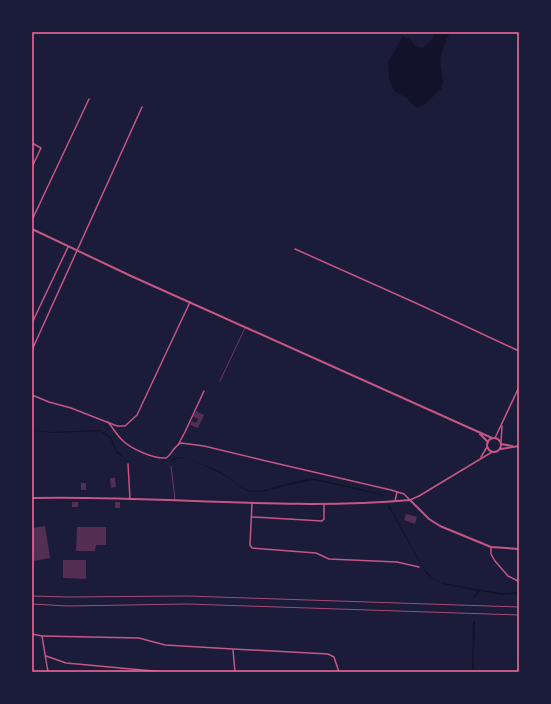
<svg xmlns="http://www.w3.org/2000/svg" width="551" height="704" font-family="Roboto,sans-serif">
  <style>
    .water { fill: #12122b }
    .building { fill: #542f53 }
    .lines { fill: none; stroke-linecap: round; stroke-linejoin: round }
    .service { stroke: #c65784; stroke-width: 0.5 }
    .minor { stroke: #c65784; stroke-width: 1.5 }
    .tertiary { stroke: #c65784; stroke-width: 2 }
    .rail { stroke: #a44b75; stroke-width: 1 }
    .neatline { fill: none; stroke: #ff6b9d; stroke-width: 1.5 }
  </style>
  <rect width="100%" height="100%" fill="#1b1b3a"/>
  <!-- water -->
  <g class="water">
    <polygon points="435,32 450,32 443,48 440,60 443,83 441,89 424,105 418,107 414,106 407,98 397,93 393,89 389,79 388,62 398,45 402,36 411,40 415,46 422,48 431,41"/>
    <polygon points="32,430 52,432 100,430 111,437 117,451 127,461 117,453 110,438 100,431 52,433"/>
    <path d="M181,457C196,461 214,468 227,476C235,481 239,488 248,490C255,492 262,490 269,489L270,490C262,492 253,493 245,490C240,488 237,484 233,481C224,474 193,459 182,458C177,458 174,459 171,462L174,458Z"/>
    <polygon points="311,478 378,493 382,495 385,498 377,494 314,480 280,487 277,489 271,489 270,488"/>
    <polygon points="389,505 423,567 431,577 440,582 454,585 501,593 519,592 519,594 501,595 480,591 475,598 473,598 478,591 443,584 427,575 388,506"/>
    <polygon points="473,621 475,622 473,672 472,672"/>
  </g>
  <!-- building -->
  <g class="building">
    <polygon points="196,411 204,415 198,428 190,425 192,421 196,423 198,419 193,417"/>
    <polygon points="110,478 115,478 116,487 111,488"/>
    <rect x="81" y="483" width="5" height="7"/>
    <rect x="72" y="502" width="6" height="5"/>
    <rect x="115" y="502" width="5" height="6"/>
    <polygon points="406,514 417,517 415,524 404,520"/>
    <polygon points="45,526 50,558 34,561 32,550 32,528"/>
    <polygon points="77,527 106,527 106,545 96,545 95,551 76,551"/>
    <polygon points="63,560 86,560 86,579 63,578"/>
  </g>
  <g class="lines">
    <!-- service -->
    <g class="service">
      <polyline points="220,381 245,328"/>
      <polyline points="171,466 175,499"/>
    </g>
    <!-- minor -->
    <g class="minor">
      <polyline points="32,143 41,148 32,167"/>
      <polyline points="32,220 89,99"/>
      <polyline points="295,249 418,304 519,351"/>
      <polyline points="32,323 68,247"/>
      <polyline points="32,350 142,107"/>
      <polyline points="32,395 49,402 71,408 117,426 125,426 137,415 190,302"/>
      <path d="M108,422C113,428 117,435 122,440C131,449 154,459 166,458C172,454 174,446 181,443L204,446L262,460L391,490L404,494L410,500L419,496L492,452"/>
      <polyline points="495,438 519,387"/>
      <polyline points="501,442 502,426"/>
      <polyline points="178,445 185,432 204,391"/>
      <polyline points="481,457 487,447"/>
      <polyline points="128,464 130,499"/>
      <polyline points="395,501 397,492"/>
      <polyline points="252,503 250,545 252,548 316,553 329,559 397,562 419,567"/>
      <polyline points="252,517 322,521 324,519 324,504"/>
      <polyline points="491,547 491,554 495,561 508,576 518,581"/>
      <polyline points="32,634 42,636 48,672"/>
      <polyline points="42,636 139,638 165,645 233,649 328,654 334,657 339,672"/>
      <polyline points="233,650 235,672"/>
      <polyline points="46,656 66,663 164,672"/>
    </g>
    <!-- tertiary -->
    <g class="tertiary">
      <polyline points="32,229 131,276 492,438"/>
      <polyline points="480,434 488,442"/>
      <circle cx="494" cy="445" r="7"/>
      <polyline points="501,444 512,446"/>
      <polyline points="501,449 519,446"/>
      <path d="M32,498C158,495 284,511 410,500L429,519L440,526L491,547L519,549"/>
    </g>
    <!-- rail -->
    <g class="rail">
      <polyline points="32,596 68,597 187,596 519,607"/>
      <polyline points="32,604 68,606 187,604 519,615"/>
    </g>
  </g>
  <!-- border -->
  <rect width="551" height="704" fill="none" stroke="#1b1b3a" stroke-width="66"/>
  <rect x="33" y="33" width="485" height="638" class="neatline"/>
</svg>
